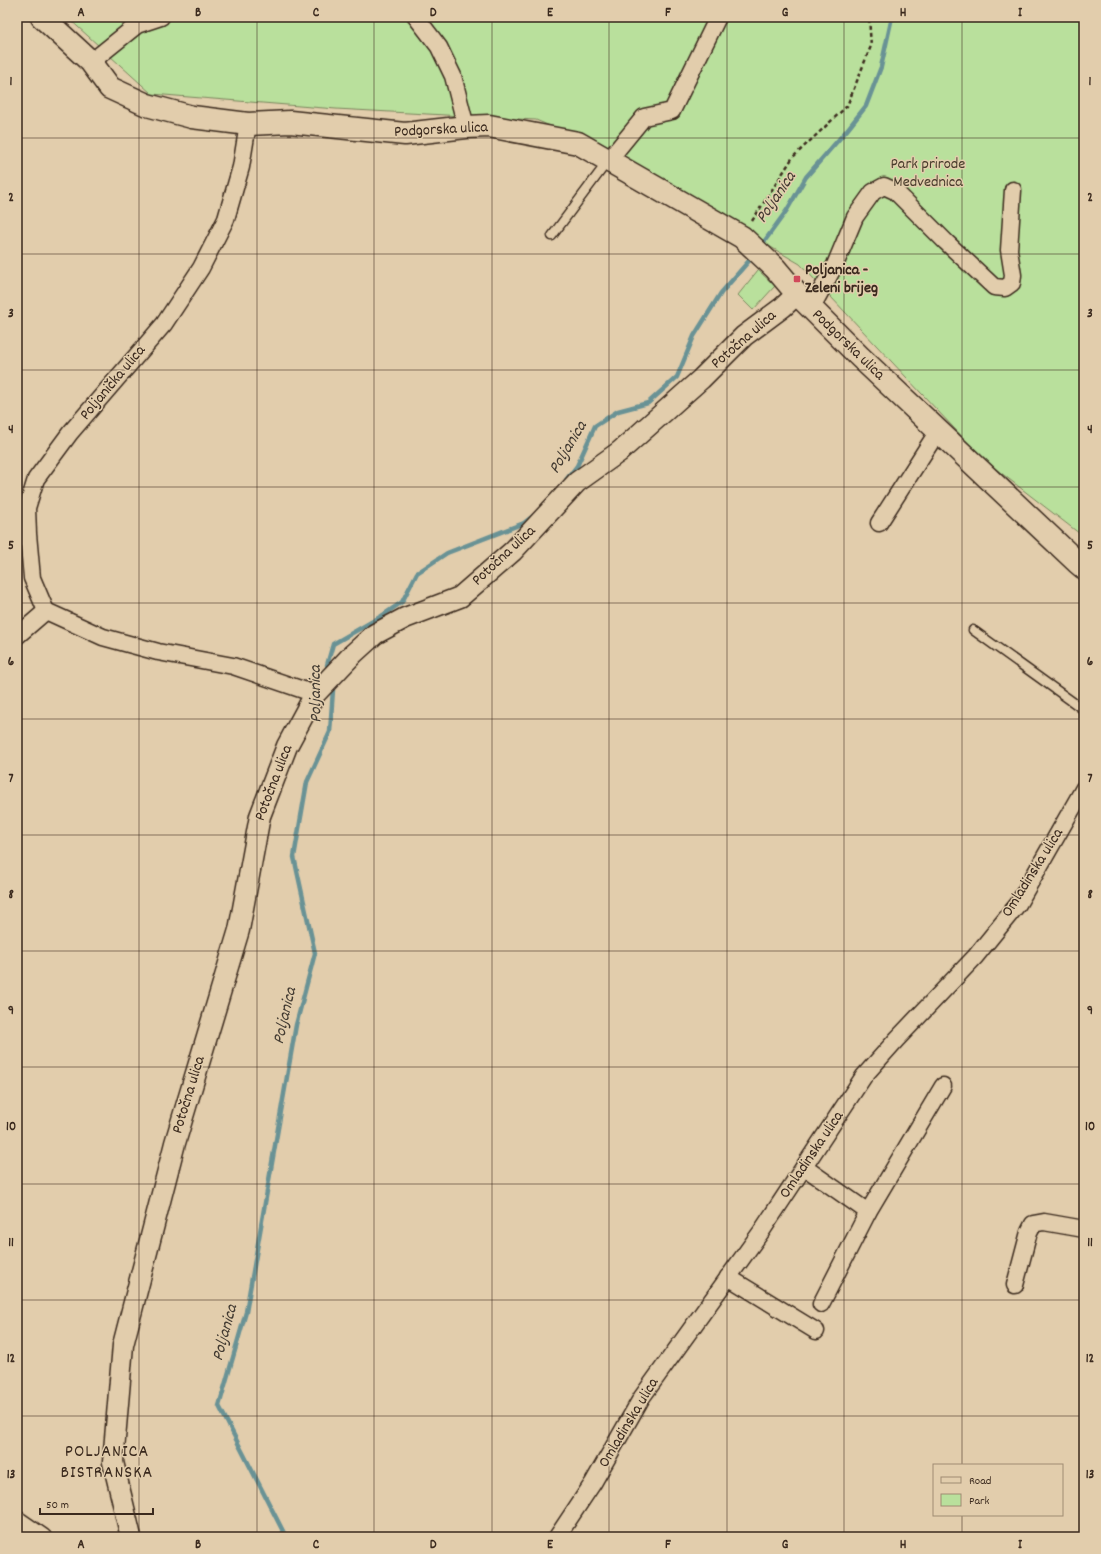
<svg xmlns="http://www.w3.org/2000/svg" width="1101" height="1554" font-family="Dekko,sans-serif">
  <style>
    .green { fill: #b9e09c; stroke: #7a855d }
    .lines { fill: none; stroke-linecap: round; stroke-linejoin: round }
    .stream { stroke: #699295; stroke-width: 4.5 }
    .service-casing { stroke: #3b2a1e; stroke-width: 11 }
    .minor-casing { stroke: #3b2a1e; stroke-width: 19 }
    .tertiary-casing { stroke: #3b2a1e; stroke-width: 23 }
    .secondary-casing { stroke: #3b2a1e; stroke-width: 25 }
    .path { stroke: #3b2a1e; stroke-width: 2.5; stroke-dasharray: 4 3; stroke-linecap: butt }
    .service { stroke: #e2cdac; stroke-width: 8 }
    .minor { stroke: #e2cdac; stroke-width: 16 }
    .tertiary { stroke: #e2cdac; stroke-width: 20 }
    .secondary { stroke: #e2cdac; stroke-width: 22 }
    .grid { fill: none; stroke: #3b2a1e; stroke-width: 1; stroke-opacity: 0.55 }
    .poi-dot { fill: #d1495b; stroke: #e2cdac; stroke-width: 1.5 }
    .labels { text-anchor: middle; dominant-baseline: central; stroke-width: 3; stroke-linejoin: round; paint-order: stroke }
    .street-label { font-size: 16px; fill: #3b2a1e; stroke: #e2cdac }
    .park-label { font-size: 16px; fill: #483c2b; stroke: #e2cdac }
    .poi-label { font-size: 16px; font-weight: bold; fill: #3b2a1e; stroke: #e2cdac; text-anchor: start }
    .water-label { font-size: 17px; font-style: italic; fill: #433b32; stroke: #e2cdac }
    .quarter-label { font-size: 18px; letter-spacing: 1px; fill: #3b2a1e; stroke: #e2cdac }
    .neatline { fill: none; stroke: #3b2a1e; stroke-width: 1.5 }
    .grid-label { font-size: 13px; text-anchor: middle; font-weight: bold; fill: #3b2a1e }
  </style>
  <rect width="100%" height="100%" fill="#e2cdac"/>
  <filter id="ink" filterUnits="userSpaceOnUse"><feTurbulence type="fractalNoise" baseFrequency=".025" numOctaves="2"/><feDisplacementMap in="SourceGraphic" scale="8" xChannelSelector="R" yChannelSelector="G"/><feConvolveMatrix kernelMatrix="1 2 1 2 8 2 1 2 1" color-interpolation-filters="sRGB"/></filter>
  <g filter="url(#ink)">
    <!-- green -->
    <g class="green">
      <polygon points="67,17 1084,17 1084,537 983,459 800,264 595,145 536,120 336,109 152,94"/>
      <polygon points="758,270 775,286 753,310 738,295"/>
    </g>
    <g class="lines">
      <!-- stream -->
      <g class="stream">
        <polyline points="761,246 787,210 806,177 847,130 866,106 881,67 892,17"/>
        <polyline points="566,480 577,466 595,426 618,411 648,403 677,377 694,336 721,293 754,255"/>
        <polyline points="329,671 327,665 333,644 380,617 402,602 417,573 447,553 524,523 533,516"/>
        <polyline points="286,1537 219,1406 246,1312 296,1025 315,953 294,857 307,782 330,732 333,690 332,684"/>
      </g>
      <defs>
        <g id="service">
          <polyline points="552,236 608,161"/>
          <polyline points="973,630 1084,710"/>
        </g>
        <g id="minor">
          <polyline points="416,17 439,47 453,76 466,127"/>
          <polyline points="91,62 137,25 161,17"/>
          <polyline points="608,161 644,117 672,111 718,17"/>
          <polyline points="811,309 835,265 855,217 873,192 884,186 895,191 946,242 994,287 1005,288 1012,283 1013,275 1009,250 1013,190"/>
          <polyline points="879,523 938,431"/>
          <polyline points="46,611 32,578 28,534 27,508 36,479 70,433 164,324 201,268 226,219 241,167 248,124"/>
          <polyline points="46,611 103,637 158,652 233,666 315,694"/>
          <polyline points="17,636 46,611"/>
          <polyline points="804,1167 868,1212 943,1086"/>
          <polyline points="728,1277 816,1331"/>
          <polyline points="1015,1285 1029,1232 1033,1224 1044,1222 1084,1229"/>
          <polyline points="821,1304 868,1212"/>
          <polyline points="17,1519 43,1537"/>
          <polyline points="557,1537 593,1483 642,1397 761,1232 864,1076 897,1039 975,957 1018,904 1084,788"/>
        </g>
        <polyline id="tertiary" points="131,1537 113,1462 123,1345 175,1143 239,930 260,816 287,746 315,694 353,654 375,634 405,618 460,597 513,551 577,482 619,452 701,379 744,336 783,307 797,294"/>
        <polyline id="secondary" points="42,17 91,62 110,88 147,105 192,117 248,124 290,122 405,134 466,127 489,126 578,143 742,237 775,268 797,294 860,357 1078,563 1084,568"/>
      </defs>
      <!-- service casing -->
      <use href="#service" class="service-casing"/>
      <!-- minor casing -->
      <use href="#minor" class="minor-casing"/>
      <!-- tertiary casing -->
      <use href="#tertiary" class="tertiary-casing"/>
      <!-- secondary casing -->
      <use href="#secondary" class="secondary-casing"/>
      <!-- path -->
      <polyline class="path" points="752,221 793,157 847,106 871,46 869,17"/>
      <!-- service -->
      <use href="#service" class="service"/>
      <!-- minor -->
      <use href="#minor" class="minor"/>
      <!-- tertiary -->
      <use href="#tertiary" class="tertiary"/>
      <!-- secondary -->
      <use href="#secondary" class="secondary"/>
    </g>
  </g>
  <!-- grid -->
  <path class="grid" d="M139,17V1537M257,17V1537M374,17V1537M492,17V1537M609,17V1537M727,17V1537M844,17V1537M962,17V1465M17,138H1084M17,254H1084M17,370H1084M17,487H1084M17,603H1084M17,719H1084M17,835H1084M17,951H1084M17,1067H1084M17,1184H1084M17,1300H1084M17,1416H1084M962,1515V1537"/>
  <!-- markers -->
  <rect class="poi-dot" x="793" y="275" width="8" height="8" rx="2"/>
  <g class="labels">
    <!-- street labels -->
    <g class="street-label">
      <text transform="translate(441 130) rotate(-3)">Podgorska ulica</text>
      <text transform="translate(744 340) rotate(-41)">Potočna ulica</text>
      <text transform="translate(848 345) rotate(44)">Podgorska ulica</text>
      <text transform="translate(113 383) rotate(-50)">Poljanička ulica</text>
      <text transform="translate(504 556) rotate(-43)">Potočna ulica</text>
      <text transform="translate(274 783) rotate(-69)">Potočna ulica</text>
      <text transform="translate(1033 873) rotate(-58)">Omladinska ulica</text>
      <text transform="translate(189 1095) rotate(-73)">Potočna ulica</text>
      <text transform="translate(812 1155) rotate(-56)">Omladinska ulica</text>
      <text transform="translate(629 1423) rotate(-59)">Omladinska ulica</text>
    </g>
    <!-- park labels -->
    <g class="park-label">
      <text x="928" y="164">Park prirode<tspan x="928" dy="18">Medvednica</tspan></text>
    </g>
    <!-- poi labels -->
    <g class="poi-label">
      <text x="805" y="270">Poljanica -<tspan x="805" dy="18">Zeleni brijeg</tspan></text>
    </g>
    <!-- water labels -->
    <g class="water-label">
      <text transform="translate(777 198) rotate(-56)">Poljanica</text>
      <text transform="translate(569 448) rotate(-59)">Poljanica</text>
      <text transform="translate(317 694) rotate(-91)">Poljanica</text>
      <text transform="translate(286 1016) rotate(-77)">Poljanica</text>
      <text transform="translate(226 1333) rotate(-75)">Poljanica</text>
    </g>
    <!-- quarter labels -->
    <g class="quarter-label">
      <text x="107" y="1452">POLJANICA<tspan x="107" dy="21">BISTRANSKA</tspan></text>
    </g>
  </g>
  <!-- margin -->
  <rect width="1101" height="1554" fill="none" stroke="#e2cdac" stroke-width="44"/>
  <!-- legend -->
  <rect x="933" y="1464" width="130" height="52" fill="#e2cdac" stroke="#9f8c73"/>
  <rect x="941" y="1477" width="20" height="6" fill="#e2cdac" stroke="#9f8c73"/>
  <text x="969" y="1484" font-size="12" fill="#3b2a1e">Road</text>
  <rect x="941" y="1494" width="20" height="12" fill="#b9e09c" stroke="#9f8c73"/>
  <text x="969" y="1504" font-size="12" fill="#3b2a1e">Park</text>
  <!-- scale -->
  <path d="M40 1508v6h113v-6" fill="none" stroke="#3b2a1e" stroke-width="2"/>
  <text x="46" y="1508" font-size="12" fill="#3b2a1e" stroke="#e2cdac" stroke-width="3" paint-order="stroke">50 m</text>
  <rect x="22" y="22" width="1057" height="1510" class="neatline"/>
  <g class="grid-label">
    <text x="81" y="16">A</text>
    <text x="198" y="16">B</text>
    <text x="316" y="16">C</text>
    <text x="433" y="16">D</text>
    <text x="550" y="16">E</text>
    <text x="668" y="16">F</text>
    <text x="785" y="16">G</text>
    <text x="903" y="16">H</text>
    <text x="1020" y="16">I</text>
    <text x="11" y="85">1</text>
    <text x="1090" y="85">1</text>
    <text x="11" y="201">2</text>
    <text x="1090" y="201">2</text>
    <text x="11" y="317">3</text>
    <text x="1090" y="317">3</text>
    <text x="11" y="433">4</text>
    <text x="1090" y="433">4</text>
    <text x="11" y="549">5</text>
    <text x="1090" y="549">5</text>
    <text x="11" y="665">6</text>
    <text x="1090" y="665">6</text>
    <text x="11" y="782">7</text>
    <text x="1090" y="782">7</text>
    <text x="11" y="898">8</text>
    <text x="1090" y="898">8</text>
    <text x="11" y="1014">9</text>
    <text x="1090" y="1014">9</text>
    <text x="11" y="1130">10</text>
    <text x="1090" y="1130">10</text>
    <text x="11" y="1246">11</text>
    <text x="1090" y="1246">11</text>
    <text x="11" y="1362">12</text>
    <text x="1090" y="1362">12</text>
    <text x="11" y="1478">13</text>
    <text x="1090" y="1478">13</text>
    <text x="81" y="1548">A</text>
    <text x="198" y="1548">B</text>
    <text x="316" y="1548">C</text>
    <text x="433" y="1548">D</text>
    <text x="550" y="1548">E</text>
    <text x="668" y="1548">F</text>
    <text x="785" y="1548">G</text>
    <text x="903" y="1548">H</text>
    <text x="1020" y="1548">I</text>
  </g>
</svg>
